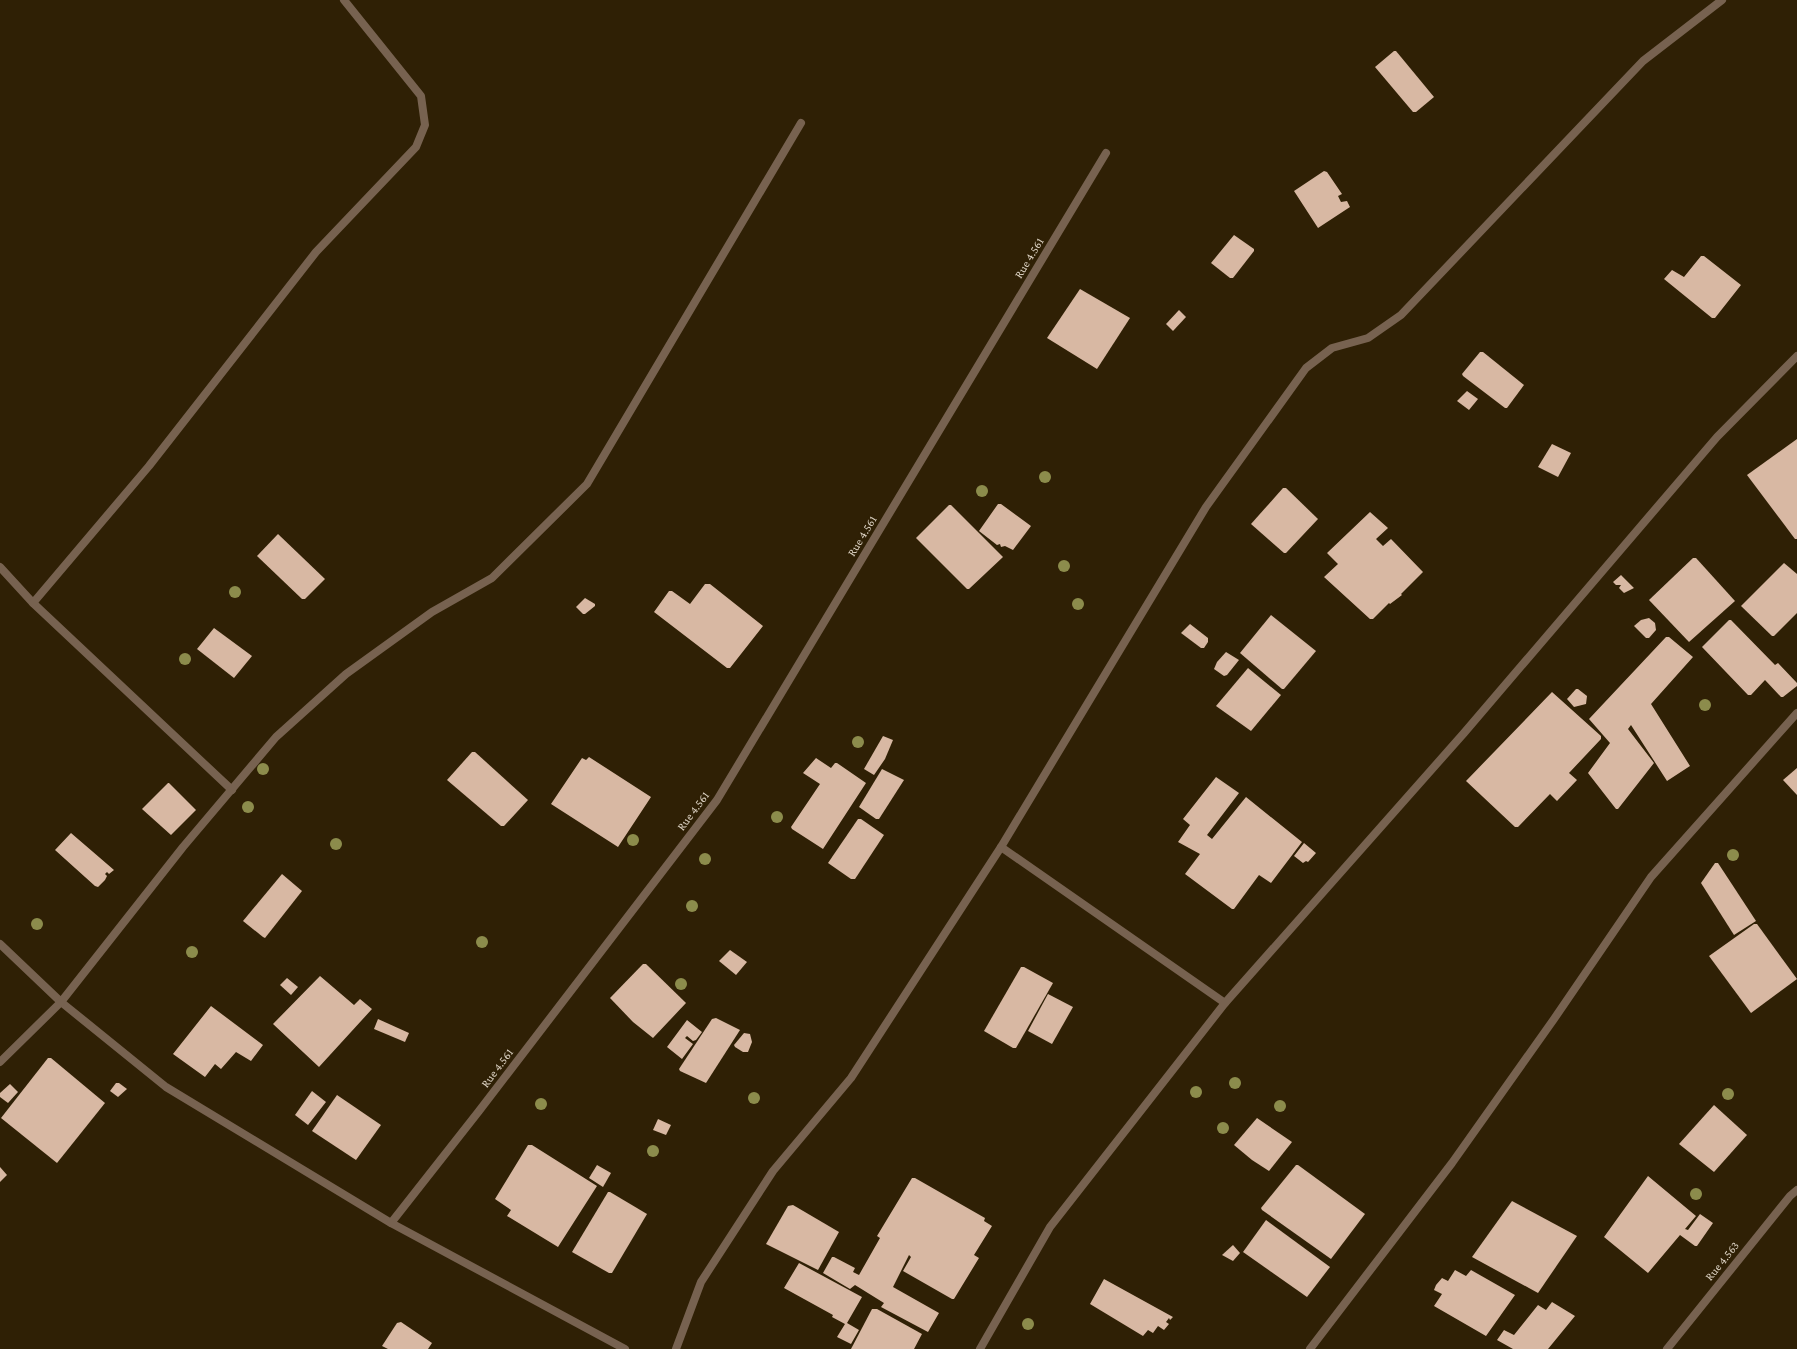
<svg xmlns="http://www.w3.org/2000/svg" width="1797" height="1349" font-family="'Crimson Pro',serif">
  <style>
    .building { fill: #d8b8a3 }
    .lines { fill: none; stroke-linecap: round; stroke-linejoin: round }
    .minor { stroke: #776250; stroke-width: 8 }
    .tree { fill: #8c8c4c }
    .labels { text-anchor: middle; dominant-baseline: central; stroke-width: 4; stroke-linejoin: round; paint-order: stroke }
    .street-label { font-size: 12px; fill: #dad0c1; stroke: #2f2005 }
  </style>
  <rect width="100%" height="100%" fill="#2f2005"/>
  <!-- building -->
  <g class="building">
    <polygon points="1394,51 1396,51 1434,97 1416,112 1413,112 1375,67"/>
    <polygon points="1324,171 1327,172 1342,194 1338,196 1341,202 1347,201 1350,207 1318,228 1294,191"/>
    <polygon points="1234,235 1254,249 1254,251 1233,278 1230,278 1211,263"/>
    <polygon points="1701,256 1704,256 1741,285 1715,318 1712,318 1664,279 1672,270 1684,277"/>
    <polygon points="1080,289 1130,318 1097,369 1047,338"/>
    <polygon points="1179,310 1186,317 1173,331 1166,324"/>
    <polygon points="1480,352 1483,352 1524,385 1507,408 1505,408 1463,376 1462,374"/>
    <polygon points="1467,391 1478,399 1469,410 1457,401"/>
    <polygon points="1797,439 1797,539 1795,539 1747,475"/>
    <polygon points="1552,444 1571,453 1558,477 1538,467"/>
    <polygon points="1283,488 1286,488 1318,519 1286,553 1284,553 1251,524"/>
    <polygon points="998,504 1001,504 1031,526 1013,550 1005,546 1001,547 1000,544 997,545 979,531"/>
    <polygon points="949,505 951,505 1003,557 969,589 967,589 916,538"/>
    <polygon points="1370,512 1388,528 1376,539 1383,546 1391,539 1423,572 1401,594 1402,595 1390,604 1389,603 1373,619 1370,619 1324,577 1338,564 1327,553"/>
    <polygon points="278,534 325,579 305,599 302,599 257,556"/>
    <polygon points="1693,558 1696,558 1735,601 1689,642 1649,600"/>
    <polygon points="1784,563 1797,574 1797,613 1774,636 1772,636 1741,606"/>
    <polygon points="1621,575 1634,588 1624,593 1619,588 1621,585 1616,585 1613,582"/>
    <polygon points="705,584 710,584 763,626 730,668 727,668 654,612 669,591 672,591 690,604"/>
    <polygon points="585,598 595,604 595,606 585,614 583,614 576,607"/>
    <polygon points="1271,615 1316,651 1284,689 1282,689 1240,653"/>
    <polygon points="1649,618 1655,623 1656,630 1649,638 1646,638 1634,626 1641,620"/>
    <polygon points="1729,620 1731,620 1775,665 1778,663 1797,683 1797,686 1783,697 1781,697 1765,680 1751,695 1748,695 1702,647"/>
    <polygon points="1190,624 1208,638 1208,642 1204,648 1201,648 1181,633"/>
    <polygon points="214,628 252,656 234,678 197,649"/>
    <polygon points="1666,637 1669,637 1693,657 1651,704 1690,766 1667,781 1631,725 1628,729 1654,763 1618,809 1616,809 1588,773 1610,743 1589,719"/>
    <polygon points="1226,652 1239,660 1227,675 1224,676 1214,669 1217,662"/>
    <polygon points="1248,668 1281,695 1251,731 1216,706"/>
    <polygon points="1576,689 1578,689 1587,696 1586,704 1574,707 1567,699"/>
    <polygon points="1552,692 1601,736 1601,739 1569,773 1577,780 1557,801 1550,794 1518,827 1515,827 1466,781"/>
    <polygon points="883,736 893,740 885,759 874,775 864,769"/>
    <polygon points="472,752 475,752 528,800 504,826 501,826 447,780"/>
    <polygon points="589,757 651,797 618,847 551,804 582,758 586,760"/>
    <polygon points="816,758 831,768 835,763 837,763 866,783 823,849 792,829 791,827 820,784 803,773"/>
    <polygon points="1797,768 1797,795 1783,780"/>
    <polygon points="882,769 904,780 879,819 876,819 859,807"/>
    <polygon points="1216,777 1239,793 1207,835 1212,839 1246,797 1302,842 1271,883 1259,875 1234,909 1232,909 1185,874 1200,854 1178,842 1190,825 1183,819"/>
    <polygon points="168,783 169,783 196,810 171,835 142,809"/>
    <polygon points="858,819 861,819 884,835 857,876 855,879 851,879 828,863"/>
    <polygon points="71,833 114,870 109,874 107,872 105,874 107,876 105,880 98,887 95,886 55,850"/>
    <polygon points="1304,843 1316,853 1308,862 1306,861 1303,863 1294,856"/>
    <polygon points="1715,863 1718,863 1756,921 1734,935 1701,883"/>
    <polygon points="282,874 302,891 265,938 263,937 243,921"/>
    <polygon points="1754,924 1757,924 1797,979 1751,1013 1709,956"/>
    <polygon points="730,950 747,962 736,975 719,961"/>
    <polygon points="643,964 646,964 686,1003 653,1038 633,1022 610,998"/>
    <polygon points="1021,967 1024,967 1053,983 1016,1048 1013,1048 984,1031"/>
    <polygon points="320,976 354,1005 360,999 372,1009 319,1067 273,1024"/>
    <polygon points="287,978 298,987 291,995 280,985"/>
    <polygon points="1048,994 1073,1007 1052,1044 1028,1031"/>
    <polygon points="211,1006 263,1045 251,1061 236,1052 221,1069 215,1064 205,1077 173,1054"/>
    <polygon points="716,1018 740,1030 706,1083 680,1071 679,1069 712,1019"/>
    <polygon points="378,1019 409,1033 405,1042 374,1029"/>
    <polygon points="687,1020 702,1032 696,1040 693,1041 687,1036 685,1038 693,1044 682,1059 667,1047"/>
    <polygon points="744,1033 750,1034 752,1042 748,1052 743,1052 735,1047 734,1045"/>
    <polygon points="48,1058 51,1058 105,1103 57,1163 1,1118"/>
    <polygon points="116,1083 119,1083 127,1089 118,1097 110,1091"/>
    <polygon points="10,1084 18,1092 8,1103 0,1097 0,1093"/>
    <polygon points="312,1091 326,1102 308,1125 295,1115"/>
    <polygon points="337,1095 381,1125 356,1160 312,1131"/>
    <polygon points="1714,1105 1747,1135 1714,1172 1679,1144"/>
    <polygon points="1257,1118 1292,1142 1269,1171 1252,1160 1234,1145"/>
    <polygon points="658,1119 671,1125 666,1135 653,1130"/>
    <polygon points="528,1145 532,1145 597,1186 558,1247 507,1216 511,1210 495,1199"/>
    <polygon points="597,1165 611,1173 603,1187 589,1178"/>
    <polygon points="1296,1165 1298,1165 1365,1214 1331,1259 1262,1210 1261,1208"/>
    <polygon points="0,1167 7,1175 0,1182"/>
    <polygon points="1648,1176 1696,1216 1685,1229 1688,1230 1700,1214 1713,1223 1697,1246 1695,1246 1680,1235 1648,1273 1604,1237"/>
    <polygon points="912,1178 915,1178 985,1218 984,1221 992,1226 974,1255 979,1258 954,1299 952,1299 903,1271 911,1257 909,1255 893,1287 939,1313 928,1332 881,1307 884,1303 855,1285 850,1289 823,1273 832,1257 834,1257 855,1268 853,1272 859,1275 880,1238 877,1236"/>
    <polygon points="608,1192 610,1192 647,1214 612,1273 609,1273 572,1252"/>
    <polygon points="1512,1201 1577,1236 1538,1293 1472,1257"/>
    <polygon points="793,1205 839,1232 818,1270 766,1244 788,1206"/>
    <polygon points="1266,1220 1330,1267 1307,1297 1243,1252"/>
    <polygon points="1233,1245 1240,1253 1233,1261 1222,1255"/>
    <polygon points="799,1263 862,1297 847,1323 859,1330 851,1344 837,1337 845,1324 832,1317 833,1315 784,1288"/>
    <polygon points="1455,1270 1466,1276 1471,1270 1515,1295 1486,1336 1434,1306 1442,1294 1434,1290 1436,1285 1442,1278 1448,1281"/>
    <polygon points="1104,1279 1173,1317 1170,1320 1169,1318 1166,1322 1169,1324 1164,1330 1158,1326 1153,1333 1148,1330 1143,1336 1090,1304"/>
    <polygon points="1552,1302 1575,1316 1548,1349 1513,1349 1497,1340 1504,1330 1514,1335 1538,1305 1546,1310"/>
    <polygon points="872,1309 877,1309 922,1334 914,1349 851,1349"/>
    <polygon points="401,1322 432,1343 428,1349 388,1349 382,1346 397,1323"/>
  </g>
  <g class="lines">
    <!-- minor -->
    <g class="minor">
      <polyline points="0,567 33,603 232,790"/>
      <polyline points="33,603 149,466 316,252 416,147 425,125 421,96 344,0"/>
      <polyline points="1001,847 1225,1003"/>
      <polyline points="0,944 61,1002 166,1087 391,1223"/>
      <polyline points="0,1062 61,1002 183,847 276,737 346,674 432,612 492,578 587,484 801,123"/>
      <polyline points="625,1349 391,1223 479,1111 717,800 1106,153"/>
      <polyline points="676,1349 701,1282 773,1171 851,1078 1001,847 1206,507 1306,368 1332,348 1368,338 1401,315 1643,61 1722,0"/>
      <polyline points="980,1349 1050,1227 1225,1003 1464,733 1717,437 1797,356"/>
      <polyline points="1310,1349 1452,1163 1554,1019 1651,877 1797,713"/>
      <polyline points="1667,1349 1790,1196 1797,1190"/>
    </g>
  </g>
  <!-- trees -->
  <g class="tree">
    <circle cx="1045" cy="477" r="6"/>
    <circle cx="982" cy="491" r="6"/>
    <circle cx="1064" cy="566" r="6"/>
    <circle cx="235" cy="592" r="6"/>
    <circle cx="1078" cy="604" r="6"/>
    <circle cx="185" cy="659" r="6"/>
    <circle cx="1705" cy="705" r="6"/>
    <circle cx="858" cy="742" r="6"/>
    <circle cx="263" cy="769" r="6"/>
    <circle cx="248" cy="807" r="6"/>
    <circle cx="777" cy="817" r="6"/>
    <circle cx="633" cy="840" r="6"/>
    <circle cx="336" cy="844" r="6"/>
    <circle cx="1733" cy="855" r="6"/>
    <circle cx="705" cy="859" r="6"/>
    <circle cx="692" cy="906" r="6"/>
    <circle cx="37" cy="924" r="6"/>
    <circle cx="482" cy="942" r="6"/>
    <circle cx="192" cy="952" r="6"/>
    <circle cx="681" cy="984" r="6"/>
    <circle cx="1235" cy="1083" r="6"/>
    <circle cx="1196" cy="1092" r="6"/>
    <circle cx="1728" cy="1094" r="6"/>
    <circle cx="754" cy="1098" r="6"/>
    <circle cx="541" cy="1104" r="6"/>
    <circle cx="1280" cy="1106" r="6"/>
    <circle cx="1223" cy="1128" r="6"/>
    <circle cx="653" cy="1151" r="6"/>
    <circle cx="1696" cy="1194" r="6"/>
    <circle cx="1028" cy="1324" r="6"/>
  </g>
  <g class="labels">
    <!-- street labels -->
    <g class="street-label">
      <text transform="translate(1029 258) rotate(-59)">Rue 4.561</text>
      <text transform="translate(862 536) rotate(-59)">Rue 4.561</text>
      <text transform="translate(693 811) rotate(-53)">Rue 4.561</text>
      <text transform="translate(497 1068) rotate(-53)">Rue 4.561</text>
      <text transform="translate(1722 1261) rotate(-51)">Rue 4.563</text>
    </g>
  </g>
</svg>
